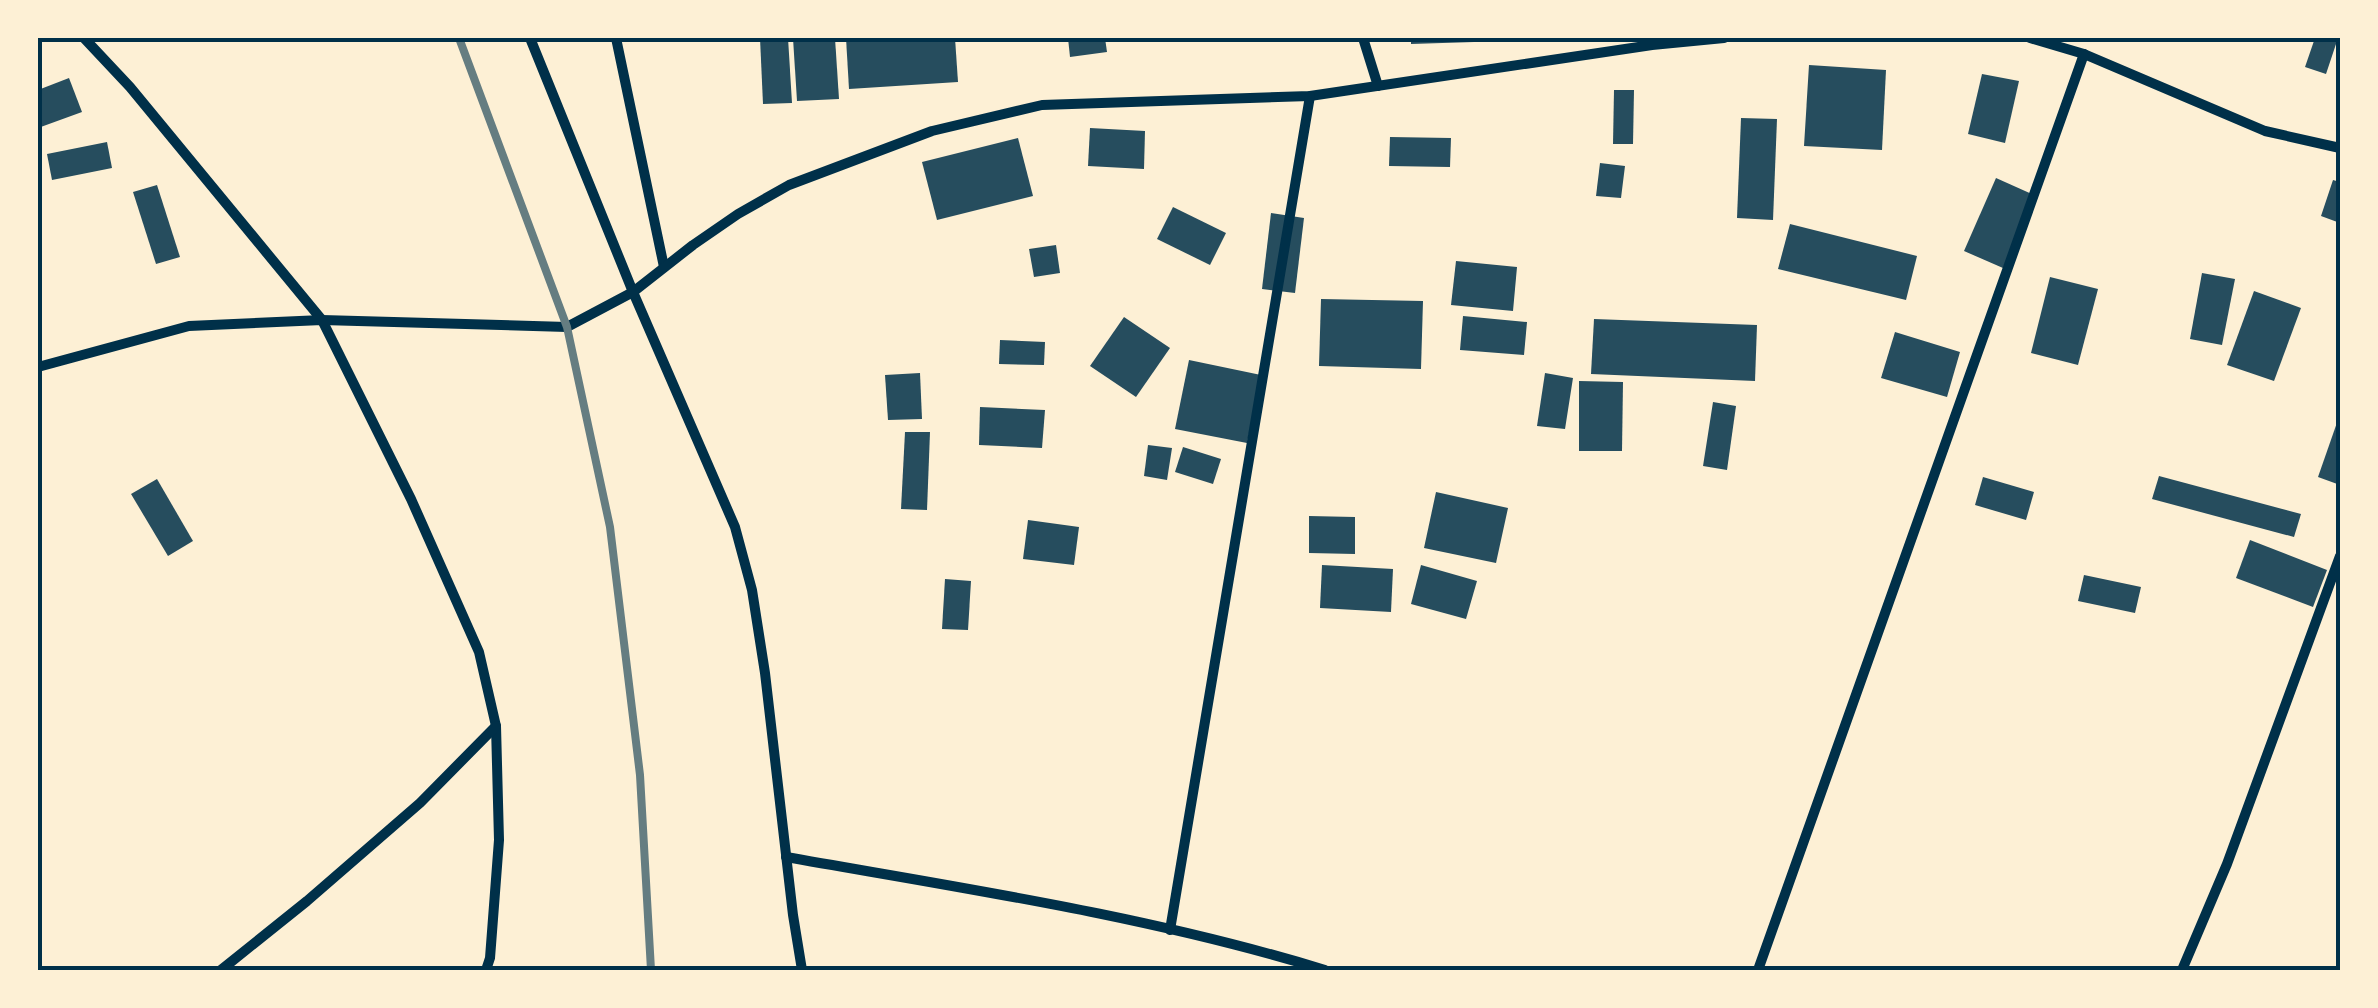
<svg xmlns="http://www.w3.org/2000/svg" width="2378" height="1008" font-family="Ubuntu,sans-serif">
  <style>
    .building { fill: #264d5e }
    .lines { fill: none; stroke-linecap: round; stroke-linejoin: round }
    .minor { stroke: #003049; stroke-width: 10 }
    .rail { stroke: #657d81; stroke-width: 8 }
    .neatline { fill: none; stroke: #003049; stroke-width: 4 }
  </style>
  <rect width="100%" height="100%" fill="#fdf0d5"/>
  <!-- building -->
  <g class="building">
    <polygon points="760,38 788,38 792,103 763,104"/>
    <polygon points="793,38 835,38 839,99 797,101"/>
    <polygon points="846,38 955,38 958,82 849,89"/>
    <polygon points="1068,38 1105,38 1107,52 1070,57"/>
    <polygon points="1411,38 1474,38 1474,42 1411,44"/>
    <polygon points="2315,38 2338,38 2326,74 2305,67"/>
    <polygon points="1809,65 1886,70 1882,150 1804,146"/>
    <polygon points="1982,74 2019,81 2005,143 1968,134"/>
    <polygon points="69,78 82,112 38,128 38,90"/>
    <polygon points="1614,90 1634,90 1633,144 1613,144"/>
    <polygon points="1741,118 1777,119 1773,220 1737,218"/>
    <polygon points="1090,128 1145,131 1144,169 1088,166"/>
    <polygon points="1390,137 1451,138 1450,167 1389,166"/>
    <polygon points="1018,138 1033,196 937,220 922,162"/>
    <polygon points="107,142 112,168 52,180 47,154"/>
    <polygon points="1600,163 1625,166 1621,198 1596,196"/>
    <polygon points="1996,178 2034,195 2003,268 1964,251"/>
    <polygon points="2333,180 2340,182 2340,223 2321,216"/>
    <polygon points="157,185 180,257 156,264 133,192"/>
    <polygon points="1173,207 1226,233 1210,265 1157,239"/>
    <polygon points="1271,213 1304,218 1295,293 1262,289"/>
    <polygon points="1790,224 1917,256 1906,300 1778,269"/>
    <polygon points="1056,245 1060,273 1034,277 1029,249"/>
    <polygon points="1456,261 1517,267 1513,311 1451,305"/>
    <polygon points="2202,273 2235,279 2222,345 2190,339"/>
    <polygon points="2050,277 2098,289 2078,365 2031,353"/>
    <polygon points="2254,291 2301,308 2274,381 2227,365"/>
    <polygon points="1321,299 1423,301 1421,369 1319,366"/>
    <polygon points="1463,316 1527,322 1524,355 1460,350"/>
    <polygon points="1124,317 1170,348 1136,397 1090,366"/>
    <polygon points="1594,319 1757,325 1755,381 1591,374"/>
    <polygon points="1895,332 1960,352 1947,397 1881,378"/>
    <polygon points="1000,340 1045,342 1044,365 999,364"/>
    <polygon points="1189,360 1261,375 1247,443 1175,429"/>
    <polygon points="920,373 922,419 888,420 885,375"/>
    <polygon points="1545,373 1573,378 1565,429 1537,426"/>
    <polygon points="1579,381 1623,382 1622,451 1579,451"/>
    <polygon points="1713,402 1736,406 1727,470 1703,466"/>
    <polygon points="980,407 1045,410 1042,448 979,445"/>
    <polygon points="2340,414 2340,485 2318,477"/>
    <polygon points="905,432 930,432 927,510 901,509"/>
    <polygon points="1148,445 1172,448 1167,480 1144,476"/>
    <polygon points="1183,447 1221,459 1213,484 1175,472"/>
    <polygon points="2159,476 2301,514 2294,537 2152,499"/>
    <polygon points="1983,477 2034,492 2026,520 1975,505"/>
    <polygon points="157,479 193,541 168,556 131,494"/>
    <polygon points="1436,492 1508,508 1496,563 1424,548"/>
    <polygon points="1309,516 1355,517 1355,554 1309,553"/>
    <polygon points="1028,520 1079,527 1074,565 1023,559"/>
    <polygon points="2250,540 2327,570 2313,607 2236,578"/>
    <polygon points="1322,565 1393,569 1391,612 1320,608"/>
    <polygon points="1421,565 1477,581 1466,619 1411,604"/>
    <polygon points="2084,575 2141,587 2135,613 2078,601"/>
    <polygon points="945,579 971,581 968,630 942,629"/>
  </g>
  <g class="lines">
    <!-- minor -->
    <g class="minor">
      <polyline points="84,38 130,87 322,320 411,499 479,652 496,726 499,840 490,958 486,970"/>
      <polyline points="530,38 633,292 735,527 752,590 765,673 793,915 802,970"/>
      <polyline points="616,38 664,267"/>
      <polyline points="1363,38 1378,86"/>
      <polyline points="2030,38 2084,54 2265,131 2340,148"/>
      <polyline points="38,367 189,326 322,320 567,327 633,292 693,245 738,214 789,185 932,131 1042,105 1310,96 1652,45 1724,38"/>
      <path d="M786,857C967,889 1149,916 1325,970"/>
      <polyline points="1170,930 1310,96"/>
      <polyline points="221,970 307,901 420,803 496,726"/>
      <polyline points="1758,970 2084,54"/>
      <polyline points="2182,970 2227,864 2340,556"/>
    </g>
    <!-- rail -->
    <polyline class="rail" points="459,38 567,327 610,527 640,775 651,970"/>
  </g>
  <!-- border -->
  <rect width="2378" height="1008" fill="none" stroke="#fdf0d5" stroke-width="80"/>
  <rect x="40" y="40" width="2298" height="928" class="neatline"/>
</svg>
